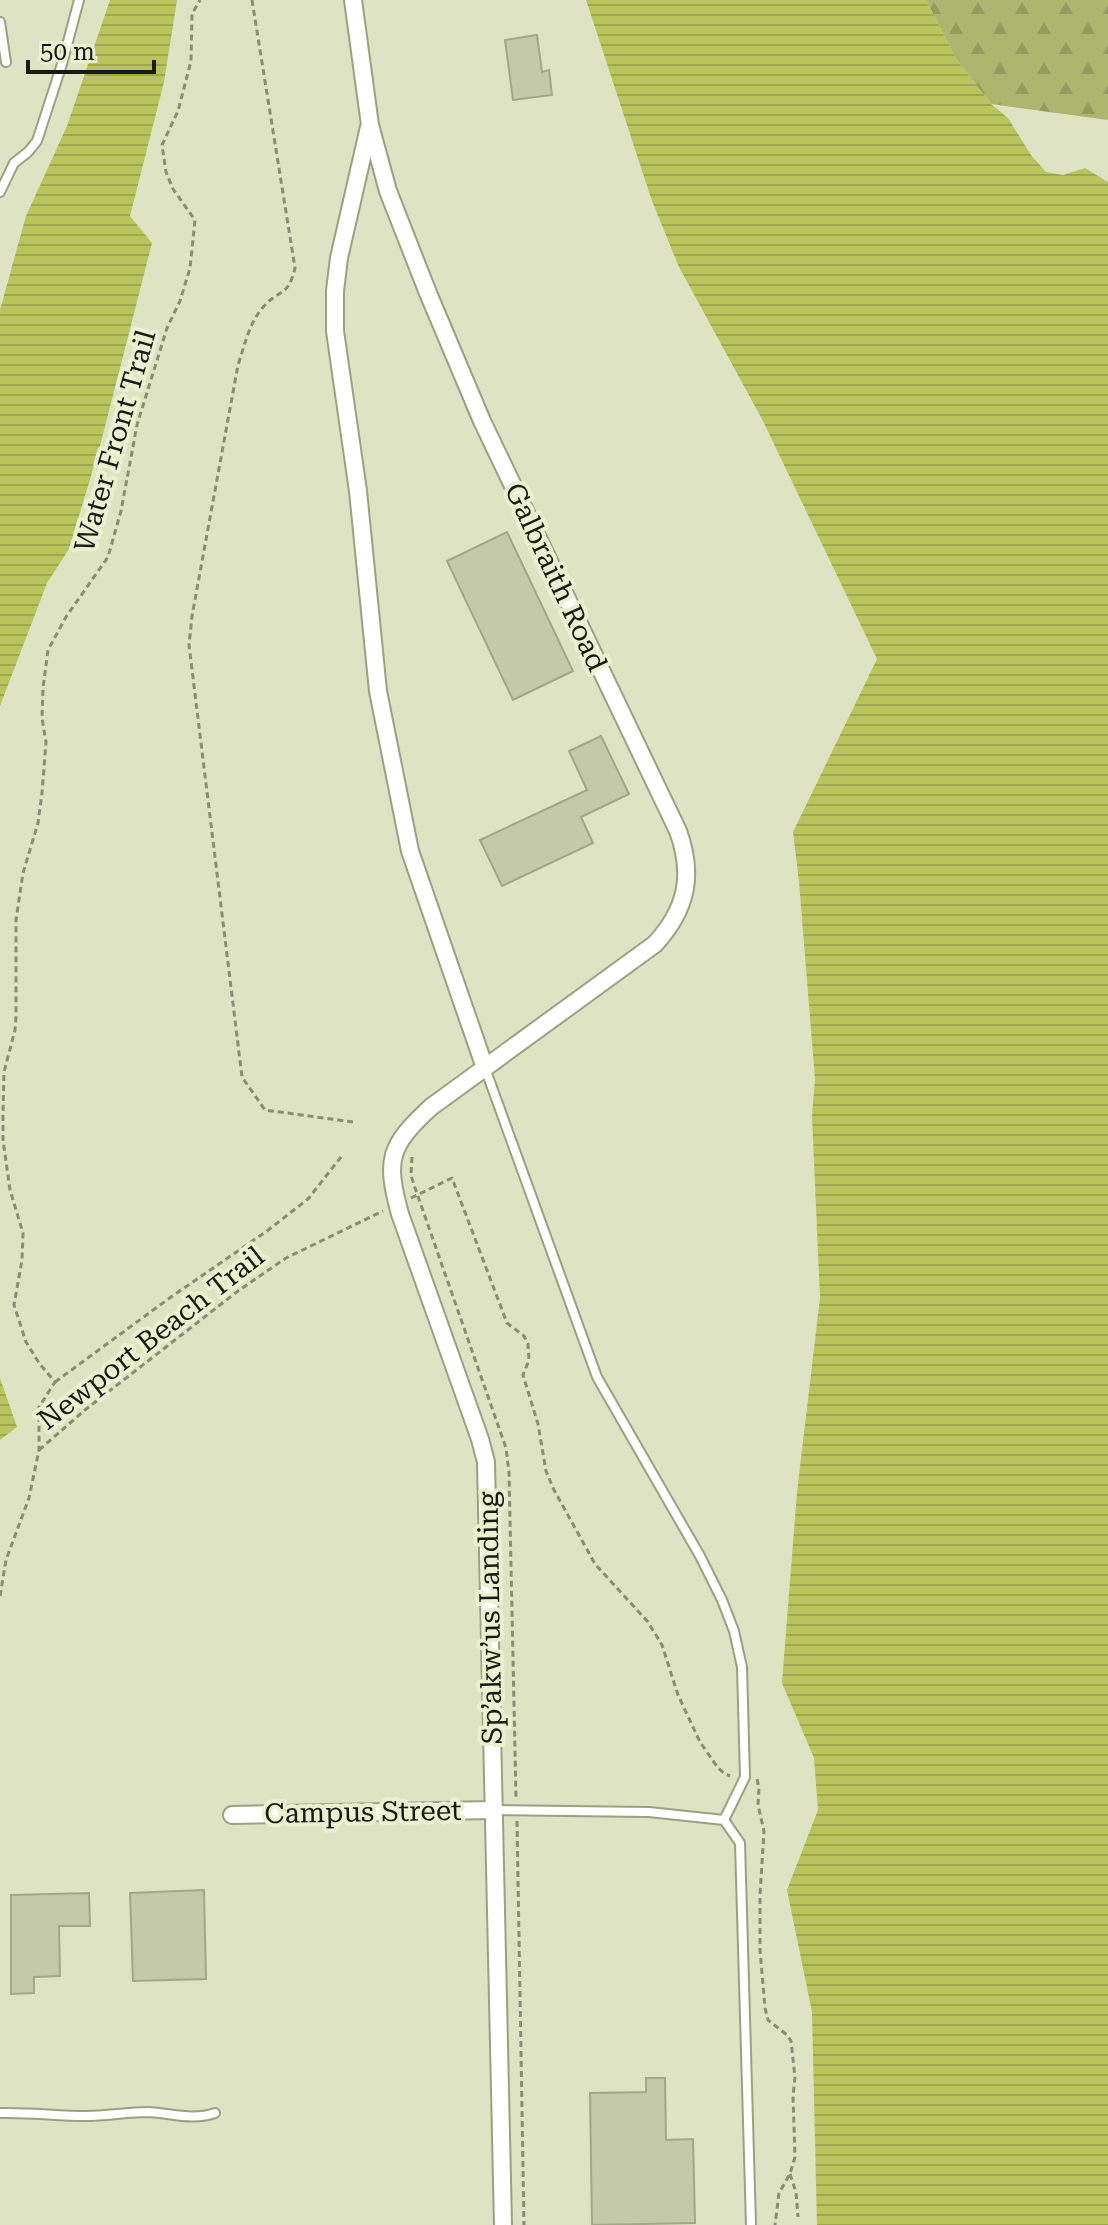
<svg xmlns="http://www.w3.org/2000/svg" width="1108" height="2225" font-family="'Roboto Serif',serif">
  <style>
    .forest { fill: url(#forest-firs) }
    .water { fill: url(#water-rules) }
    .building { fill: #c4c9aa; stroke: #a2a789; stroke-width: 2 }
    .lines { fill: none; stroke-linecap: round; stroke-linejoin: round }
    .service-casing { stroke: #9ca082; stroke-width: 12 }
    .minor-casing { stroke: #9ca082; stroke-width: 20 }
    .path { stroke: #8a8d76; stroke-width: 3; stroke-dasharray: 6 4; stroke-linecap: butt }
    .service { stroke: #fff; stroke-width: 8 }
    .minor { stroke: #fff; stroke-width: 16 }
    .labels { text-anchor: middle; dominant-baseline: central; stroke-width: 8; stroke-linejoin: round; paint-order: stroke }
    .street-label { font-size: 28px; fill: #191b10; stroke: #ebf0d0 }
  </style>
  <defs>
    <pattern id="forest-firs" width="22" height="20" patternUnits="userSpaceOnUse" patternTransform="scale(2)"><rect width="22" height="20" fill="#adb56f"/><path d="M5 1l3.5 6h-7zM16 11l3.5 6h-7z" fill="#949b5f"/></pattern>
    <pattern id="water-rules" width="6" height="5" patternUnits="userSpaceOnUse" patternTransform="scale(2)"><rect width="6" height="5" fill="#bac45c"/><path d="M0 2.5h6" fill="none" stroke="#9fa84f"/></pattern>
  </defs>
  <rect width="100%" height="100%" fill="#dee3c3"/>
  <!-- forest -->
  <polygon class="forest" points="926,0 1108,0 1108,120 991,104 956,59"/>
  <!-- water -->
  <g class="water">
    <polygon points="110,0 177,0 164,82 130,216 152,243 100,446 69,549 47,583 0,706 0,310 26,216 67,126"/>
    <polygon points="586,0 926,0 956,59 991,104 1008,118 1031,155 1046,172 1063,175 1085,168 1108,182 1108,2225 817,2225 812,2012 787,1890 818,1810 814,1758 782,1683 797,1492 820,1298 812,1116 815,1079 799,882 793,832 877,659 763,421 679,267 652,201"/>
    <polygon points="0,1378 17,1427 0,1440"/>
  </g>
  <!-- building -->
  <g class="building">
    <polygon points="537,35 542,72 549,70 552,95 513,100 505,40"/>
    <polygon points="507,532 573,671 513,700 447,561"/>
    <polygon points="601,736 629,794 581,817 593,843 502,886 480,840 587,790 569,751"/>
    <polygon points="204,1890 206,1979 133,1981 130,1893"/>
    <polygon points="89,1893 90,1926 59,1926 60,1976 34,1977 34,1993 11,1994 11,1895"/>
    <polygon points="646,2078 665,2078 666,2140 693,2139 695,2223 592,2225 590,2093 646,2092"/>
  </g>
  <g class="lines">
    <defs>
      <g id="service">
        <polyline points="0,22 6,62"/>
        <polyline points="0,192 14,163 28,152 37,141 62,64 79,0"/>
        <polyline points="485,1068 597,1377 700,1556 722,1600 734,1631 742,1667 745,1777 724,1820"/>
        <polyline points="493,1810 649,1812 724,1820 740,1843 751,2225"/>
        <path d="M0,2113C29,2112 57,2116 86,2116C107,2116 127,2112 148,2112C171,2113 192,2121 215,2113"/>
      </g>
      <g id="minor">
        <path d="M353,0L370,125L388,191L428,293L482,421L678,831C694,875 687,909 655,944L431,1107C389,1146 385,1159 400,1214L480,1439L486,1462L503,2225"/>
        <polyline points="369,127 339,258 335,291 335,331 358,491 378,691 410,851 485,1068"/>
        <polyline points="232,1815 493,1810"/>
      </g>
    </defs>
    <!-- service casing -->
    <use href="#service" class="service-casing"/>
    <!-- minor casing -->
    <use href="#minor" class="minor-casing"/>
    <!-- path -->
    <g class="path">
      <path d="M252,0L295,268C288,297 281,288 264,306C249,323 245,344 238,365L192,616L189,645L242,1077L265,1110L353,1122"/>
      <polyline points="412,1157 411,1175 414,1185 506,1448 509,1472 516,1797"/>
      <polyline points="411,1198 452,1178 507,1323 524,1336 528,1344 529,1360 523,1375 538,1424 546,1471 554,1490 595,1564 648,1622 662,1645 678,1695 700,1742 718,1768 725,1774 730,1776"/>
      <polyline points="55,1382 171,1297 267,1231 308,1199 341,1157"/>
      <polyline points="39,1450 85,1410 238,1291 286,1258 383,1211"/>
      <polyline points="0,1596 6,1560 29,1498 39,1450 39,1407 55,1382 39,1363 26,1342 14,1305 22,1260 23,1233 10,1190 3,1140 3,1115 4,1072 15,1030 16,1017 16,920 23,873 38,823 42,793 46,742 42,718 43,688 48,650 66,617 108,557 121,511 137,425 167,328 180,301 190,268 195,220 173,189 166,172 162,145 178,111 191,61 192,14 200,0"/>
      <polyline points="757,1779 759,1788 758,1805 764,1831 760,1895 760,1950 765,2008 768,2020 787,2035 791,2041 795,2077 793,2096 795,2157 790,2174 779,2193 775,2225"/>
      <polyline points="517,1821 524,2225"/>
      <polyline points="790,2174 796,2192 798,2217"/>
    </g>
    <!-- service -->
    <use href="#service" class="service"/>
    <!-- minor -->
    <use href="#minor" class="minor"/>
  </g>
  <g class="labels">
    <!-- street labels -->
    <g class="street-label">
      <text transform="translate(115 441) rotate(-74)">Water Front Trail</text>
      <text transform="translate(556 577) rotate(65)">Galbraith Road</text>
      <text transform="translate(151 1338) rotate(-38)">Newport Beach Trail</text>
      <text transform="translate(490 1618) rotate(-91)">Sp’akw’us Landing</text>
      <text transform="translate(363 1812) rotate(-1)">Campus Street</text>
    </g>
  </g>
  <!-- scale -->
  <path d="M28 60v12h126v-12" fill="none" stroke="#191b10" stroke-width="4"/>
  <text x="40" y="60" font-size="24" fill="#191b10" stroke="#ebf0d0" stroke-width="6" paint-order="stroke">50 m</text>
</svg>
